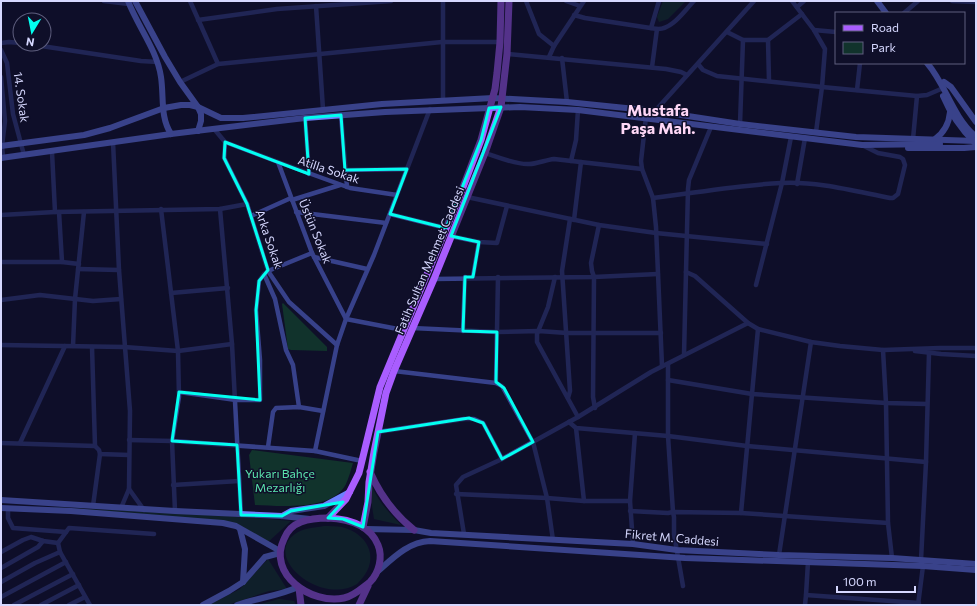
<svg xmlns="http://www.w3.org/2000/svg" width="977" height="606" font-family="Commissioner,sans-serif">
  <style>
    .green { fill: #11332c }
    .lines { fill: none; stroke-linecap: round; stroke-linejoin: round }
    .street { stroke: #37418a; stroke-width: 4.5 }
    .secondary { stroke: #6d81ff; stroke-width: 6 }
    .primary { stroke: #a95dff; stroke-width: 7 }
    .secondary-bridge { stroke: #6d81ff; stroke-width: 6 }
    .marked { fill: none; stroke: #02fff0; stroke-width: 3; stroke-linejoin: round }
    .labels { text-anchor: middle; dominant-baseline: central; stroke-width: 3; stroke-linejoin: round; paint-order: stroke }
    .street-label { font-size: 12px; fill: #d6d8ff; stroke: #0f0f29 }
    .park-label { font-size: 12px; fill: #5be6ad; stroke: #0f0f29 }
    .district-label { font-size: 16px; font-weight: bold; fill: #ffd8f7; stroke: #0f0f29 }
  </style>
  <rect width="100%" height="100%" fill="#0f0f29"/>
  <!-- green -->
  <g class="green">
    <polygon points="663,1 686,1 668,19 659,22 657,17"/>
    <polygon points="283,303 327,347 327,351 291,350 288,349 282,304"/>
    <path d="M252,450L353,463C351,470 349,477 346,484C333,511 280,506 255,505L249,455Z"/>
    <path d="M372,487C379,502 389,513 401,525L374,519L372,506Z"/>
    <polygon points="54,507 244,517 291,521 267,543 242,526 55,509"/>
    <path d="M324,526C329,526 336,526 342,527C371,535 381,562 357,584C322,606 262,558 295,534C303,528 314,528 324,526Z"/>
    <polygon points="268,559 287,589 269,591 228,605 209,605 240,589"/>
    <polygon points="279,599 294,601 296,605 257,605"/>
  </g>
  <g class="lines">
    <!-- street -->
    <g class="street">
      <polyline points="104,1 129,4"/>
      <polyline points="190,1 218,64"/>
      <polyline points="526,1 539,34 554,46"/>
      <polyline points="566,1 580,6"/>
      <polyline points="952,1 976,2"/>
      <polyline points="316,6 323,109"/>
      <polyline points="797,7 804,1"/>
      <polyline points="904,13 918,1"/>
      <polyline points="574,15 585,18 657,29 652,67"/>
      <polyline points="198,20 277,9 391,1"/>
      <polyline points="651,28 659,1"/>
      <path d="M657,29C672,30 684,11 694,1"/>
      <polyline points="814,30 836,32"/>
      <polyline points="727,32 743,40 768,40 802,14"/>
      <polyline points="768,40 769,81"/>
      <polyline points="1,43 9,42 20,43"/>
      <polyline points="28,44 141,61 158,62"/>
      <polyline points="1,50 7,63 13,114 24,155"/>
      <polyline points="507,54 666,69 681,72 687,75"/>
      <polyline points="549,57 554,46 584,1"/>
      <polyline points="562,58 567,102"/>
      <polyline points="698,64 703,70 717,76 822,87 825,49 814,30 792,1"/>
      <polyline points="1,77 5,121 2,146 3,157"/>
      <polyline points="180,82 218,64 442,42 500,42"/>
      <polyline points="857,90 860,63"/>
      <polyline points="443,100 443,1"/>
      <polyline points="341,115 347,187"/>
      <polyline points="305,118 309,174"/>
      <polyline points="740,124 743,40"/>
      <polyline points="215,130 225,142 278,162 312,253 346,319 403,330"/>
      <polyline points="816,132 822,87 917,96 927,95 941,89"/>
      <polyline points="913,139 917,96"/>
      <polyline points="113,142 119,270 130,411 129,489 144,510"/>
      <polyline points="225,142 224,158 247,204 268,271 289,302 337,345"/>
      <polyline points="52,152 55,212"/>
      <path d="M485,153C497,157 517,165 529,164C537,164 545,160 554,159L642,169"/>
      <polyline points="571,161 576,140 578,110"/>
      <polyline points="278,162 350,188 397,195"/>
      <polyline points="345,170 407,169"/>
      <polyline points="797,184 805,138"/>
      <polyline points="467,197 599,225 656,233 767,244"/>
      <path d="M653,198C695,193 738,185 781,183C817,181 854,191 890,198H893L898,194L905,165L903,159L900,157L878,153L862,145"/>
      <polyline points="292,200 340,185"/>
      <polyline points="161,209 178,351 179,397 172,441 175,511"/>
      <polyline points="220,209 232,344 241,515"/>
      <polyline points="59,212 62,262"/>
      <polyline points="296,212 386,223"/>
      <polyline points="390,214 446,228"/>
      <polyline points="1,215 55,212 220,209 247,204"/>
      <polyline points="251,216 291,198"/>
      <polyline points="574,220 581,162"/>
      <polyline points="451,236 479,242 497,243 507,206"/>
      <polyline points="314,257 367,269"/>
      <polyline points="1,262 62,262 79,264"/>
      <polyline points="78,269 119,270"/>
      <polyline points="686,272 695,276 748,323 758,329 811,342 840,346 883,350 940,348 976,348"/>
      <polyline points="264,274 275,299 286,350 293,365 299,407"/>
      <polyline points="473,277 479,242"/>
      <polyline points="555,277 548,307 537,334 537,342 578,417"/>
      <polyline points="434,279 594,277 658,274"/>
      <polyline points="756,285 782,183 791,137"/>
      <polyline points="171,293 228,288"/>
      <polyline points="1,300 40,295 93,301 121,299"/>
      <polyline points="412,328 497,332 539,331 567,333 661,333"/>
      <polyline points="463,331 465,277"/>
      <polyline points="1,345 124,347 178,351 232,344"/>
      <polyline points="73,346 75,299 84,212"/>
      <polyline points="92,347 95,446"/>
      <polyline points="883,350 886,403 888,523"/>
      <polyline points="915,351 941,354 976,356"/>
      <polyline points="684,355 688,189 689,180 711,127"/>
      <polyline points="668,364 668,436 673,512 674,517 674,534 683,586"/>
      <polyline points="662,366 656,227 653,198 642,169 641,161 646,117 655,111 754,1"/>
      <polyline points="394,371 496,383 502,386 533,442 547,498 553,540"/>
      <polyline points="668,380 752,394 886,403 927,404"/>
      <polyline points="496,383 498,277"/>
      <polyline points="179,392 236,400 260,400 260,360 256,310 259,281 264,274 268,271 312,253"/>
      <polyline points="568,398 570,391 562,271 570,219"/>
      <polyline points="595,408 593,397 594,277 592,271 591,263 599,225"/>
      <polyline points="569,422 576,428 668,436 747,446 926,462"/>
      <polyline points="576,428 584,501"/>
      <polyline points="378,432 464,419 474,419 483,423 502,459"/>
      <polyline points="129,440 172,441 315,451 362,461"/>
      <polyline points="1,443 95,446 99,450 100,454 129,455"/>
      <polyline points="20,443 65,346"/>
      <polyline points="268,447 273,412 276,408 299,407 323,411"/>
      <polyline points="315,451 337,345 346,319 374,255 430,109"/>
      <polyline points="173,485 239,481"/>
      <polyline points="456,494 547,498 584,501 630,501"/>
      <polyline points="93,506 100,454"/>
      <polyline points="8,508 8,518 13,528 66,532"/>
      <polyline points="121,508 129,489"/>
      <polyline points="630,511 668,513 673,512 741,513 888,523 892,558"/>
      <polyline points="741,513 758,329"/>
      <polyline points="464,534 456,485 463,477 502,459 578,417 651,372 748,323"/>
      <polyline points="633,544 630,501 635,433"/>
      <polyline points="1,552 23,540 31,537 43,541 58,543"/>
      <polyline points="779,555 811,342"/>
      <polyline points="921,560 926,462 929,353"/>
      <polyline points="808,562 806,595 919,603"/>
      <polyline points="1,568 38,547 43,541"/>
      <polyline points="1,582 35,563 60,552"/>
      <polyline points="1,597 66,562"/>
      <polyline points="14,605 73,574"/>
      <polyline points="41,605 79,585"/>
      <polyline points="69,605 85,597"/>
      <polyline points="90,605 60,552 58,543 69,528 154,534"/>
      <polyline points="805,605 806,595"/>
      <polyline points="918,605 923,566"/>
    </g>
    <!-- secondary -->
    <g class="secondary">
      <path d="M128,1C138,27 157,50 161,77C164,97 160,117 171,134"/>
      <polyline points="135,1 165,57 180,82 198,107 201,114 201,121 198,131"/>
      <polyline points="877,1 886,13"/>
      <path d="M927,63C946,85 952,115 974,135"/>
      <polyline points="944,82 951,87 976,122"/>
      <path d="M943,96C951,115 961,129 975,143"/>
      <path d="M934,140C944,133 949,124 950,112"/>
      <polyline points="1,146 84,135 110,128 164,108 181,105 190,105 198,107 221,118 243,118 382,104 493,98 567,102 655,111 740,124 856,137 976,141"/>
      <polyline points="1,158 171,134 305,118 385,112 520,107 578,110 862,145 940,144"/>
      <polyline points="1,500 175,511 282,516 310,519"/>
      <polyline points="1,508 71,511 223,523 236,526 280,551"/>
      <polyline points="282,516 291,511 324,506 350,492"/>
      <polyline points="240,529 245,549 243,582"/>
      <polyline points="366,529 414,530 431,533 633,544 677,550 779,555 892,558 976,564"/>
      <path d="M377,572C393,558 408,542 430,541L685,558L923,566L976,570"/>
      <polyline points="203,605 229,591 243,582 265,557 280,553"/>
      <path d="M237,605C257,598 279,596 298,587"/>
    </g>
    <!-- primary -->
    <g class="primary">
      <path d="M370,472C380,495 394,514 414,530"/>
      <polyline points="328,518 346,499 359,473 380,387 460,195 481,140 495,89 497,73 500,42 501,1"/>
      <path d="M328,518C348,519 370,525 378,545C383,557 379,573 370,582C362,588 354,596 344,598C311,605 267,574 284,539C287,531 293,525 301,522C309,519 319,518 328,518Z"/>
      <polyline points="363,527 368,502 369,482 374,452 386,393 394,371 434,279 485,153 501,107 507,54 509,1"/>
      <polyline points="299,588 301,605"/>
      <polyline points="359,605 368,586"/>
    </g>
    <!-- secondary-bridge -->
    <polyline class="secondary-bridge" points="908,148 964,148 976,147"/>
  </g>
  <!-- marked area -->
  <path d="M0 0H977V606H0ZM501,107L451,236L479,242L473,277H465L463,331L497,332L496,382L504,388L533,442L502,459L483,423L469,418L378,432L363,527L343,519L328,518L343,502L291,511L282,516L241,515L237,445L172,441L179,392L260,400L256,310L259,281L268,270L247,204L224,158L225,142L309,174L305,118L341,115L345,170L407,169L390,214L446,228L481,140L489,108Z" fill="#0f0f29" fill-opacity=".55" fill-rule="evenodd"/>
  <path class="marked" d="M501,107L451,236L479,242L473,277H465L463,331L497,332L496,382L504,388L533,442L502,459L483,423L469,418L378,432L363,527L343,519L328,518L343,502L291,511L282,516L241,515L237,445L172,441L179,392L260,400L256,310L259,281L268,270L247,204L224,158L225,142L309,174L305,118L341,115L345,170L407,169L390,214L446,228L481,140L489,108Z"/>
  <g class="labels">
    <!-- street labels -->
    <g class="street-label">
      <text transform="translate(22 97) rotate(82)">14. Sokak</text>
      <text transform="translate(329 169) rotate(18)">Atilla Sokak</text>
      <text transform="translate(316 231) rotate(68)">Üstün Sokak</text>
      <text transform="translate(270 239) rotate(71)">Arka Sokak</text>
      <text transform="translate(429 260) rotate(-67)">Fatih Sultan Mehmet Caddesi</text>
      <text transform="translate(672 537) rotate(5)">Fikret M. Caddesi</text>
    </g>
    <!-- park labels -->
    <g class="park-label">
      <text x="280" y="473">Yukarı Bahçe<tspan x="280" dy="14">Mezarlığı</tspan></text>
    </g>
    <!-- district labels -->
    <g class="district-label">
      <text x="658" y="109">Mustafa<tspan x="658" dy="18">Paşa Mah.</tspan></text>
    </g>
  </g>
  <!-- border -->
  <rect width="977" height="606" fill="none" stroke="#d6d8ff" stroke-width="4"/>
  <!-- legend -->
  <rect x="835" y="12" width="130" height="52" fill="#0f0f29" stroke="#5f5f7f"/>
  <rect x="843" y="25" width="20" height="6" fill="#a95dff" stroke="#5f5f7f"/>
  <text x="871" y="32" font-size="12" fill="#d6d8ff">Road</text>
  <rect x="843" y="42" width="20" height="12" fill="#11332c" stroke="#5f5f7f"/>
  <text x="871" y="52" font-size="12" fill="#d6d8ff">Park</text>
  <!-- north arrow -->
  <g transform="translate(32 32) rotate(190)"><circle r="19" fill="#0f0f29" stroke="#5f5f7f"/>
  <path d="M0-3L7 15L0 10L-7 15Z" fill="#02fff0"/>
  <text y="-6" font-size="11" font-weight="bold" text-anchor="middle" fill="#d6d8ff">N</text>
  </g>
  <!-- scale -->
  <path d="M837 586v6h78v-6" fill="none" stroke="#d6d8ff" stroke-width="2"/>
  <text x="843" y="586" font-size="12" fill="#d6d8ff" stroke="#0f0f29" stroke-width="3" paint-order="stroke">100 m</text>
</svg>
